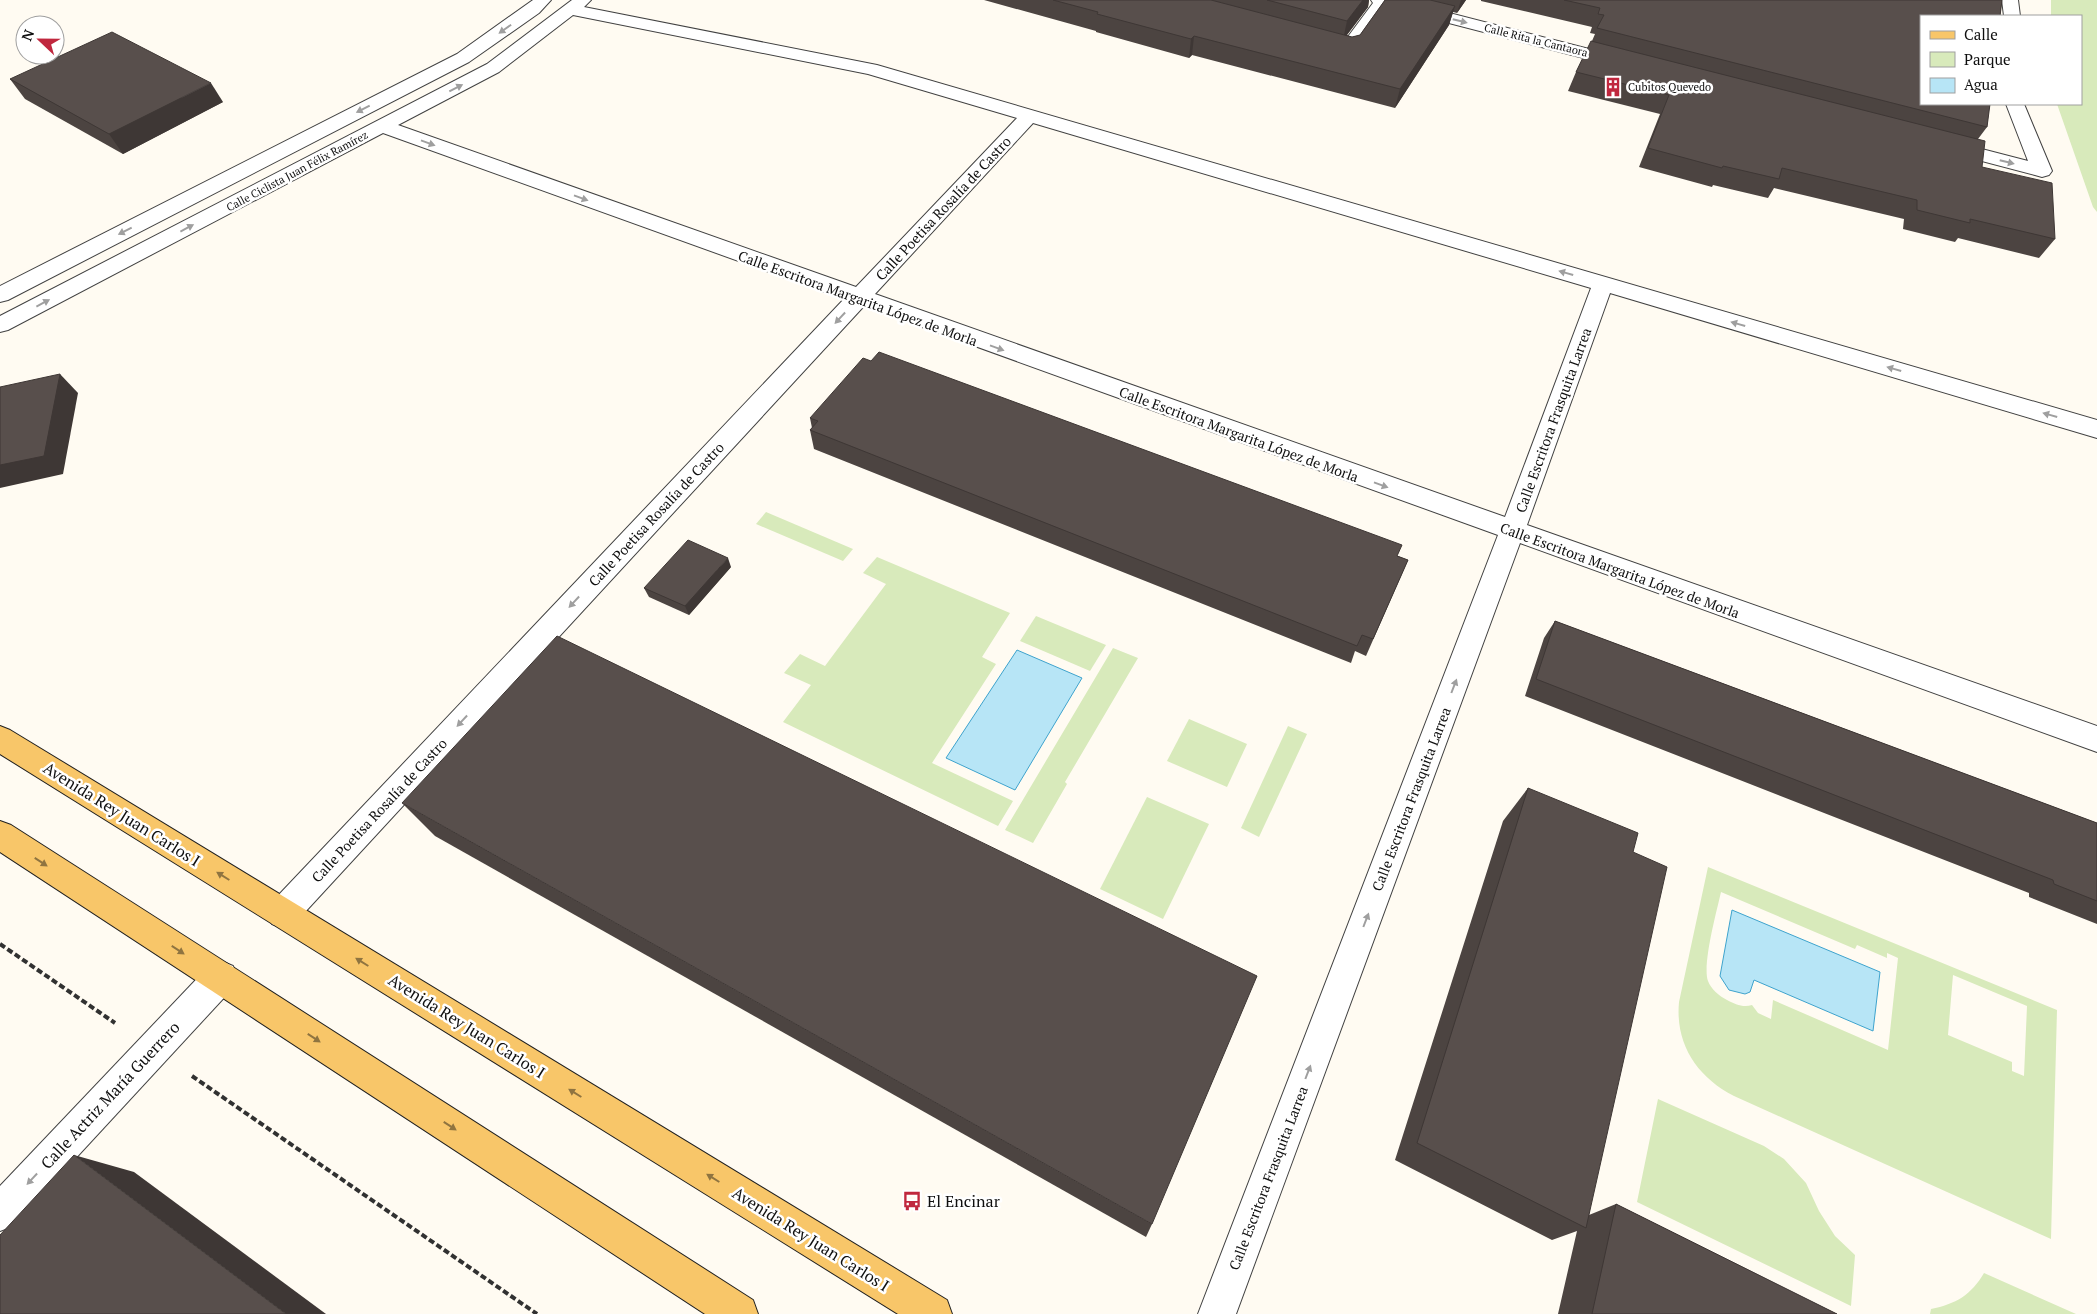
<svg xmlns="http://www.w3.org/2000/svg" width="2097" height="1314" font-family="'PT Serif',serif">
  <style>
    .green { fill: #d8eabb; fill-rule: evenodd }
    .water { fill: #b7e5f6; stroke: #3ea3cd }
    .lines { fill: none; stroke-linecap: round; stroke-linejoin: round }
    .minor-casing { stroke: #424242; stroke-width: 2 }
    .major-casing { stroke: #202020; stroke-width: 2 }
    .path { stroke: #313131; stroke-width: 4; stroke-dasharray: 6 3; stroke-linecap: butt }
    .minor { fill: #fff; fill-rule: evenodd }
    .major { fill: #f8c669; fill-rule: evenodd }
    .wall { fill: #4c4441 }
    .shaded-wall { fill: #3e3735 }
    .building { fill: #584f4c; stroke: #3e3735 }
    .oneway { fill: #9f9f9f }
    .oneway2 { fill: #8f7440 }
    .labels { text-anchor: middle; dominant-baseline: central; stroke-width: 5; stroke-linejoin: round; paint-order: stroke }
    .far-street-label { font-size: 11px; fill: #0f0f0f; stroke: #fff }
    .far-poi-label { font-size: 11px; fill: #0f0f0f; stroke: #fff; text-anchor: start }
    .street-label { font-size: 14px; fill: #0f0f0f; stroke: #fff }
    .near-street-label { font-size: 16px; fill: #0f0f0f; stroke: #fff }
    .near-poi-label { font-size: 16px; fill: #0f0f0f; stroke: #fff; text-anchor: start }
  </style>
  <rect width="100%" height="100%" fill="#fffbf2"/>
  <!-- green -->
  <g class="green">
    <polygon points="2051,0 2097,0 2097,212 2093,207 2057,104 2081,104 2081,16 2051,16"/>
    <polygon points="766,512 853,549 843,561 756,524"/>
    <polygon points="877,557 1010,613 982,657 996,664 932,763 1013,801 998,826 783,722 811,685 784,673 800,654 825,666 886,584 863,573"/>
    <polygon points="1036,616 1106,645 1090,671 1020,641"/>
    <polygon points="1113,648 1138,658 1065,782 1067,784 1033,843 1005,830"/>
    <polygon points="1189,719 1247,744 1227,787 1167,761"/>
    <polygon points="1288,726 1307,734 1259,837 1241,828"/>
    <polygon points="1147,797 1209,824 1163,919 1100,889"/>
    <path d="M1708,867L2057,1010L2051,1239L1734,1096C1697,1077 1675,1044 1679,1002ZM1721,892L1855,949L1857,945L1887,958V953L1898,958L1888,1050L1773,1000L1771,1019L1758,1013L1752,1005C1743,1008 1735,1004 1727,1000C1719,996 1711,989 1708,981C1702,965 1717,910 1721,892ZM1953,975L2027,1006L2024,1076L2012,1071V1062L1948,1035Z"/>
    <polygon points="1658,1099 1764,1146 1784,1159 1806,1183 1819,1211 1835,1236 1855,1255 1851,1306 1637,1202"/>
    <path d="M1984,1273L2076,1314H1930L1931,1309C1956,1304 1971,1295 1984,1273Z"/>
  </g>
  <!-- water -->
  <g class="water">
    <polygon points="1017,650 1082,678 1015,790 946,758"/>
    <polygon points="1732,910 1880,972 1873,1031 1754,980 1750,992 1745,994 1729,990 1720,976"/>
  </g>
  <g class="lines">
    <defs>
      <g id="minor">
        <polygon points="533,0 551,0 539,13 469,62 8,300 0,302 0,286 457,54"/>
        <path d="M572,0H591L584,7L877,65L2097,420V438L1610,293L1527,525L2097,726V752L1520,543L1236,1314H1198L1498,535L864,306L294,924L283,928L272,924L267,913L272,902L844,299L383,133L8,330L0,332V316L487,64ZM573,15L868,74L1017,118L856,287L398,125L499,72ZM1033,123L1591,288L1505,517L875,294Z"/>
        <polygon points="1371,0 1399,0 1628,59 1631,63 1628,67 1622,68 1387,7 1354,53 1348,54 1321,47 1318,43 1321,39 1327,38 1344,42 1373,3"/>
        <polygon points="2002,0 2018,0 2020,16 2004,16"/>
        <polygon points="2006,104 2024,104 2052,171 2049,175 2042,177 2035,175 1940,150 1937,146 1940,142 1947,140 2028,161"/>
        <polygon points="221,961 233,966 237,977 233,988 13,1226 0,1231 0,1186 209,966"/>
      </g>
      <g id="major">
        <polygon points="0,726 10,730 947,1300 952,1314 898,1314 0,754"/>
        <polygon points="0,821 11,825 753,1300 758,1314 705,1314 0,852"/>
      </g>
    </defs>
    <!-- minor casing -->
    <use href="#minor" class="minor-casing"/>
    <!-- major casing -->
    <use href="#major" class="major-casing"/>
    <!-- path -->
    <g class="path">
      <polyline points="0,944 115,1023"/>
      <polyline points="192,1076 537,1314"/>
    </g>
    <!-- minor -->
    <use href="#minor" class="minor"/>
    <!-- major -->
    <use href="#major" class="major"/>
  </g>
  <!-- wall -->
  <g class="wall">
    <polygon points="984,0 1369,0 1368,7 1347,35 1352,37 1360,35 1385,0 1466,0 1457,13 1453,12 1449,25 1395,108 1192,55 1189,58 1096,32 1096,31"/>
    <polygon points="1481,0 2002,0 1987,127 1978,139 1982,167 2055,239 2039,258 1958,238 1955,242 1903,229 1904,219 1774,188 1768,198 1713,185 1712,187 1639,167 1660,114 1568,91 1576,72 1592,41 1595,34 1590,33 1592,27 1481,1"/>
    <polygon points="10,79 223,102 123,154 25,99"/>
    <polygon points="810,418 1398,556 1408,560 1366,656 1355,651 1351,663 814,449 810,430 812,428"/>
    <polygon points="731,567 689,615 649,597 644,588"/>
    <polygon points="1555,621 2097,823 2097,924 2029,897 2029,893 1525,696 1544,638"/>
    <polygon points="1528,788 1633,852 1589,1215 1616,1204 1837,1314 1558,1314 1577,1231 1552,1240 1395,1160 1503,821"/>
    <polygon points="402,803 1152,1224 1146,1237 435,836"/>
  </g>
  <!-- shaded-wall -->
  <g class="shaded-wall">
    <polygon points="1363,0 1369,0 1368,7 1343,40 1347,21"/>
    <polygon points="1461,0 1466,0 1457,13"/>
    <polygon points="1455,6 1449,25 1395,108 1400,89"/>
    <polygon points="1194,36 1192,55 1189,58 1191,39"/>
    <polygon points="211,83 223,102 123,154 109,134"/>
    <polygon points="60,374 78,393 63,474 0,488 0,465"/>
    <polygon points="728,558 731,567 689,615 685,606"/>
    <polygon points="74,1155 134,1172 326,1314 286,1314"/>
  </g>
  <!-- building -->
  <g class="building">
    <polygon points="1053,0 1211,0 1352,37 1360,35 1385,0 1430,0 1455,6 1400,89 1194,36 1191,39 1097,14 1098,12"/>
    <polygon points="1267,0 1363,0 1347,21"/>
    <polygon points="1564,0 2002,0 2000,16 1921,16 1921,104 1990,104 1987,127 1597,28 1604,15 1598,14 1600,8"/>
    <polygon points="112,32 211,83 109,134 10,79"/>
    <polygon points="1591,41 1985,141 1982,167 2052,183 2055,239 1970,219 1970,223 1917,210 1917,200 1782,168 1779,179 1723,166 1722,168 1648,148 1669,95 1576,72"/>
    <polygon points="879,352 1402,545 1397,556 1408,560 1373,639 1362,635 1357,646 810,430 818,421 810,418 863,358 871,361"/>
    <polygon points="60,374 44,456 0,465 0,387"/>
    <polygon points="688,540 728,558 685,606 644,588"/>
    <polygon points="1555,621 2097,823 2097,901 2054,884 2053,880 1536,679"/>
    <polygon points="557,636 1257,976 1152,1224 402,803"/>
    <polygon points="1528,788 1638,833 1633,852 1667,867 1586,1228 1417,1143"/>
    <polygon points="74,1155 286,1314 0,1314 0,1235"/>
    <polygon points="1616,1204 1837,1314 1592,1314"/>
  </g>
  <!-- one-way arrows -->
  <defs><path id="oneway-solid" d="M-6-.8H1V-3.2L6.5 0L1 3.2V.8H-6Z" transform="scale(1.25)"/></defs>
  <g class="oneway">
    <use href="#oneway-solid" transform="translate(1460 21) rotate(14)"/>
    <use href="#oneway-solid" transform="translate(505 29) rotate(145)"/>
    <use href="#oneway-solid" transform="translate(456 88) rotate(-27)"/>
    <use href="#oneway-solid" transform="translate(363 109) rotate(153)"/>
    <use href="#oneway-solid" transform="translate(428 143) rotate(20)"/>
    <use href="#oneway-solid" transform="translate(2007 162) rotate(14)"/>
    <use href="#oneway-solid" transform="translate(581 198) rotate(20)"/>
    <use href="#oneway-solid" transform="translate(187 228) rotate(-28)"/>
    <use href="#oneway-solid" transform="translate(125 231) rotate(153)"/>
    <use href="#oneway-solid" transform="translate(1566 273) rotate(-164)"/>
    <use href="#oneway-solid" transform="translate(43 303) rotate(-28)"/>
    <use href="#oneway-solid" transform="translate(840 318) rotate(133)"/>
    <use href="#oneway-solid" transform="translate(1738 324) rotate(-164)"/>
    <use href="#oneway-solid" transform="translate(997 348) rotate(20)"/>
    <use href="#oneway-solid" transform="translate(1894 369) rotate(-164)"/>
    <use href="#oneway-solid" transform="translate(2050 415) rotate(-164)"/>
    <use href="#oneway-solid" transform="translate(1381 485) rotate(20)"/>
    <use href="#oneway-solid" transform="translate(574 602) rotate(133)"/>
    <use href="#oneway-solid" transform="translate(1454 686) rotate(-69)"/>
    <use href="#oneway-solid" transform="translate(462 721) rotate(133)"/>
    <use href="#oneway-solid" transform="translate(1366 920) rotate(-69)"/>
    <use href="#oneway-solid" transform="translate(1308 1072) rotate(-69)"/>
    <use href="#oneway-solid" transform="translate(32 1179) rotate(133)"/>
  </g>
  <g class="oneway2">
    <use href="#oneway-solid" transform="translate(41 862) rotate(33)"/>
    <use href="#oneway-solid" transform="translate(223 876) rotate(-148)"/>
    <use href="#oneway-solid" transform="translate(178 950) rotate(33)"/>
    <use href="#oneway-solid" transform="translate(362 962) rotate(-148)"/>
    <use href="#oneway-solid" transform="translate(314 1038) rotate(33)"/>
    <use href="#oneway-solid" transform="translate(575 1093) rotate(-148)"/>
    <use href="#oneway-solid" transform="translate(450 1126) rotate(33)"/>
    <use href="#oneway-solid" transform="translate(713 1178) rotate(-148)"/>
  </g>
  <!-- icons -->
  <defs>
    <symbol id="building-bare" viewBox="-9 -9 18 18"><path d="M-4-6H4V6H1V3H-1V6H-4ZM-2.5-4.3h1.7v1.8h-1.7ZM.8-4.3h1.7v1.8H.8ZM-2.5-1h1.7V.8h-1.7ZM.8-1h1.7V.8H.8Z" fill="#c0273e" stroke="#fff" stroke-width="2.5" paint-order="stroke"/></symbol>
    <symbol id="bus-bare" viewBox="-9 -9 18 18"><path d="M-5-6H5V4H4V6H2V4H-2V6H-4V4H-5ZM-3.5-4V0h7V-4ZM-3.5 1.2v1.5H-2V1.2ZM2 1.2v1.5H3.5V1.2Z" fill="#c0273e" stroke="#fff" stroke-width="2.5" paint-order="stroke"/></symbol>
  </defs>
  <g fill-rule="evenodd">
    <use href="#building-bare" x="1599" y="73" width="28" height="28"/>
    <use href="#bus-bare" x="898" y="1187" width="28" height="28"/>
  </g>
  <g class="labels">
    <!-- far-street labels -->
    <g class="far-street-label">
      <text transform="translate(1536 40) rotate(14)">Calle Rita la Cantaora</text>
      <text transform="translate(297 171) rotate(-28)">Calle Ciclista Juan Félix Ramírez</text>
    </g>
    <!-- far-poi labels -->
    <g class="far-poi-label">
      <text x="1628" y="87">Cubitos Quevedo</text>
    </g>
    <!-- street labels -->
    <g class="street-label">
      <text transform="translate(943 208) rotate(-47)">Calle Poetisa Rosalía de Castro</text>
      <text transform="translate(858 298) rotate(20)">Calle Escritora Margarita López de Morla</text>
      <text transform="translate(1553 420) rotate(-70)">Calle Escritora Frasquita Larrea</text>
      <text transform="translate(1239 434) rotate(20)">Calle Escritora Margarita López de Morla</text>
      <text transform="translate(656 514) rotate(-47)">Calle Poetisa Rosalía de Castro</text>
      <text transform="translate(1620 570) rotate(20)">Calle Escritora Margarita López de Morla</text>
      <text transform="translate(1411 799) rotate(-69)">Calle Escritora Frasquita Larrea</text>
      <text transform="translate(379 810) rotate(-47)">Calle Poetisa Rosalía de Castro</text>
      <text transform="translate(1268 1178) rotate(-69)">Calle Escritora Frasquita Larrea</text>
    </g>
    <!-- near-street labels -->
    <g class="near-street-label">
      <text transform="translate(122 814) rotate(32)">Avenida Rey Juan Carlos I</text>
      <text transform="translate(467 1026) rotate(32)">Avenida Rey Juan Carlos I</text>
      <text transform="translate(110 1095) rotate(-47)">Calle Actriz María Guerrero</text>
      <text transform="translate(811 1239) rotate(32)">Avenida Rey Juan Carlos I</text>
    </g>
    <!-- near-poi labels -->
    <g class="near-poi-label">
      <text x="927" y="1201">El Encinar</text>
    </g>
  </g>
  <!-- legend -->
  <rect x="1920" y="15" width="162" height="90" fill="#ffffff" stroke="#9f9f9f"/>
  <rect x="1930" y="31" width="25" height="8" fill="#f8c669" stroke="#9f9f9f"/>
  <text x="1964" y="40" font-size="15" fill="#0f0f0f">Calle</text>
  <rect x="1930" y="52" width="25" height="15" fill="#d8eabb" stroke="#9f9f9f"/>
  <text x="1964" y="65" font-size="15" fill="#0f0f0f">Parque</text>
  <rect x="1930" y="78" width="25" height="15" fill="#b7e5f6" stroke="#9f9f9f"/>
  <text x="1964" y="90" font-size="15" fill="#0f0f0f">Agua</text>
  <!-- north arrow -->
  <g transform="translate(40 40) rotate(292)"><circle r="24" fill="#ffffff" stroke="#9f9f9f"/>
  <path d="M0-4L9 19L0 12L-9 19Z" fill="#c0273e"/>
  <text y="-8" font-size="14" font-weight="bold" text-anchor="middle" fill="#0f0f0f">N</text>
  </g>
</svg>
